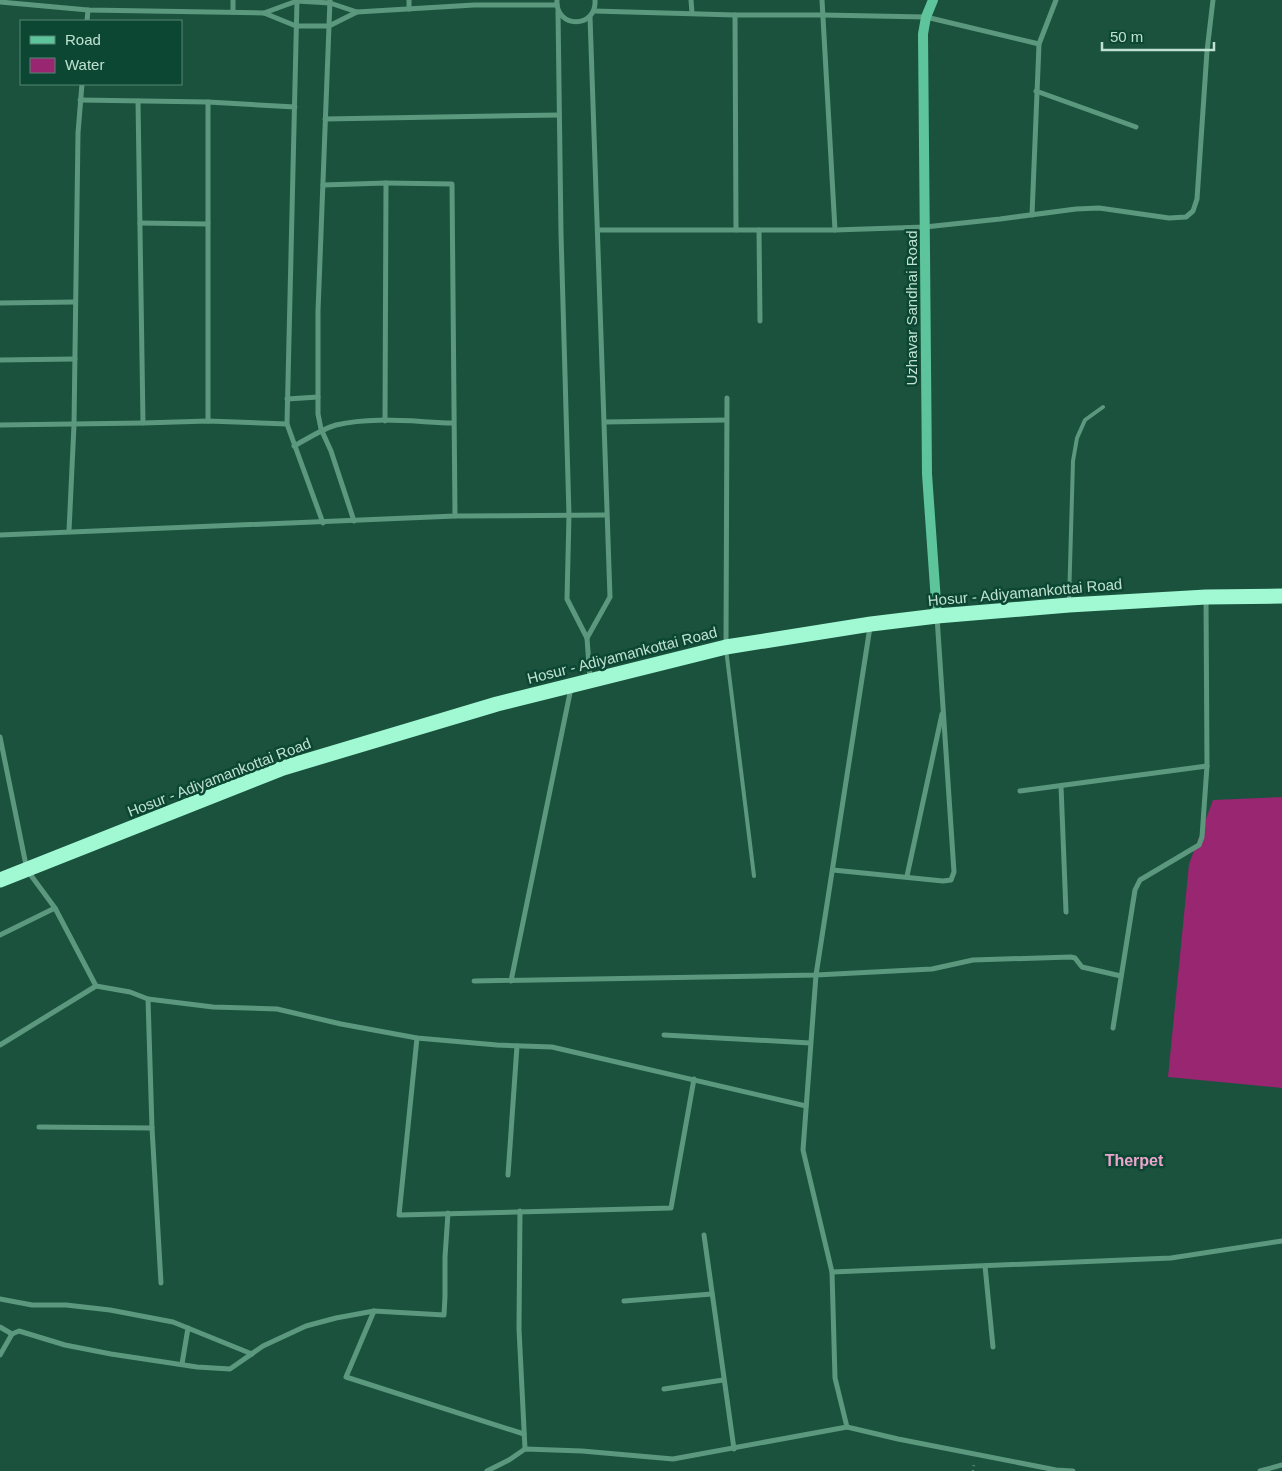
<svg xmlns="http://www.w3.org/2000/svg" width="1282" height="1471" font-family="Helvetica,sans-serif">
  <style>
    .water { fill: #982670 }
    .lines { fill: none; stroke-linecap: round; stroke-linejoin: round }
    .path { stroke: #5f8e7c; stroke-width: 2.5; stroke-dasharray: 1 4; stroke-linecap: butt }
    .lane { stroke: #5b987e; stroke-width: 4 }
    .street { stroke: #5b987e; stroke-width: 5 }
    .secondary { stroke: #5ec49c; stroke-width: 10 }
    .highway { stroke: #a1f9d3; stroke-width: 15 }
    .labels { text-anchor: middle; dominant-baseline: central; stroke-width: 5; stroke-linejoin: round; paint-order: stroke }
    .street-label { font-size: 15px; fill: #bfe1d1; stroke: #0c4734 }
    .neighbourhood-label { font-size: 16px; font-weight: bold; fill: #eea5cd; stroke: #0c4734 }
  </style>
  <rect width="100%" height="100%" fill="#1a523e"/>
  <!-- water -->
  <polygon class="water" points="1282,797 1282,1088 1168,1077 1189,864 1213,800"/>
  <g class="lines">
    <!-- path -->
    <polyline class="path" points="973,1471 974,1463"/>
    <!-- lane -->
    <g class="lane">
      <polyline points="1069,601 1073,461 1077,438 1085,420 1103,407"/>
      <polyline points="726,649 754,876"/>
    </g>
    <!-- street -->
    <g class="street">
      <polyline points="297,0 287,424 323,523"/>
      <polyline points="330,0 318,311 318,414 321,429 331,451 354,521"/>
      <polyline points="409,0 409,9"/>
      <path d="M557,0C555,29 597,29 595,0"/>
      <polyline points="691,0 692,13"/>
      <polyline points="822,0 835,230"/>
      <polyline points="0,2 88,10 264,13 297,1 330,3 357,12 474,5 557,5"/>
      <polyline points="558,11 561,234 569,515 567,599 587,638 590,680"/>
      <polyline points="594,11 735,15 823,15 926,17 1039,44"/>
      <polyline points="233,12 233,0"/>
      <polyline points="264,13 296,26 329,26 357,12"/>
      <polyline points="735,15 736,230"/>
      <polyline points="87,21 88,10"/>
      <polyline points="1036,91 1136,127"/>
      <polyline points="80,100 208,102 295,107"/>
      <polyline points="138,101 143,423 208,421 287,424"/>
      <polyline points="325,119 559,115"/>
      <polyline points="386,183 452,184 455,516"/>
      <polyline points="323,185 386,183 385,421"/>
      <polyline points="1032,215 1039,44 1056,0"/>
      <polyline points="140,223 208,224"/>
      <polyline points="598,230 835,230 925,227 1000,219 1076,209 1099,208 1169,218 1186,217 1193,211 1197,199 1207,51 1213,0"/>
      <polyline points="759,230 760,321"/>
      <polyline points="0,303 75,302"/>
      <polyline points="0,360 75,359"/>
      <polyline points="287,399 318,397"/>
      <polyline points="208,421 208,102"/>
      <polyline points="605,422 726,420"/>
      <polyline points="0,425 143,423"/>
      <path d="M294,446C307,439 322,429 336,425C373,416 415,422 453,423"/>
      <polyline points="69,531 74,425 78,133 82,84"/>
      <polyline points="0,535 455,516 606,515"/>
      <polyline points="870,627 816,975 803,1150 832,1272 1171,1258 1282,1241"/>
      <polyline points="587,638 610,597 590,17"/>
      <polyline points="726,645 727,398"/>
      <polyline points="0,737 27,870 55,908 96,986 130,992 148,999 213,1007 277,1009 341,1024 417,1038 497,1045 552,1047 806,1106"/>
      <polyline points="1061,786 1066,912"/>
      <polyline points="1020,791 1207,766"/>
      <polyline points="833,870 943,881 951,880 954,872 937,617"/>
      <polyline points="907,876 942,714"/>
      <polyline points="0,935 55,908"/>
      <polyline points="474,981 816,975 932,969 973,960 1071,957 1075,958 1082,967 1121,976"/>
      <polyline points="511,981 571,688"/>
      <polyline points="148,999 152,1128 161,1283"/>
      <polyline points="1113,1028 1135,890 1140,880 1199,845 1202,837 1207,766 1206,598"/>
      <polyline points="664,1035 810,1043"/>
      <polyline points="417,1038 399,1215 671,1208 694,1079"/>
      <polyline points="0,1045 96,986"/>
      <polyline points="39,1127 152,1128"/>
      <polyline points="508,1175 517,1046"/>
      <polyline points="520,1211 519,1329 525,1449"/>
      <polyline points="704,1235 734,1449"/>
      <polyline points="985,1266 993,1347"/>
      <polyline points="832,1272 835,1378 847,1427 898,1439 1056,1470 1073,1471"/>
      <polyline points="0,1299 32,1305 66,1305 110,1310 173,1322 252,1354"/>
      <polyline points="624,1301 712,1294"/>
      <polyline points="374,1311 346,1377 524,1434"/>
      <polyline points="0,1327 12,1334"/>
      <polyline points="0,1355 12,1334 19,1331 65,1345 111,1354 197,1367 230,1369 263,1346 306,1326 336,1318 374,1311 444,1315 445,1296 445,1257 448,1213"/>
      <polyline points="182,1364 188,1328"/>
      <polyline points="664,1389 723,1380"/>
      <polyline points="487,1471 509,1460 525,1449 582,1451 673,1459 847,1427"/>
      <polyline points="1260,1471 1282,1465"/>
    </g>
    <!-- secondary -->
    <polyline class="secondary" points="933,0 926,17 923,34 927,474 937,616"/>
    <!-- highway -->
    <polyline class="highway" points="0,880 283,768 497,704 726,647 871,624 937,616 1069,605 1206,597 1282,596"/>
  </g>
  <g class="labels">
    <!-- street labels -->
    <g class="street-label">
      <text transform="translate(911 308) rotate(-90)">Uzhavar Sandhai Road</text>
      <text transform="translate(1025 592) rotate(-5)">Hosur - Adiyamankottai Road</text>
      <text transform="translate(622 655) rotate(-14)">Hosur - Adiyamankottai Road</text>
      <text transform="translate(219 777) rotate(-21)">Hosur - Adiyamankottai Road</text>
    </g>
    <!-- neighbourhood labels -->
    <g class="neighbourhood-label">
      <text x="1134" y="1160">Therpet</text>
    </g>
  </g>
  <!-- legend -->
  <rect x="20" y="20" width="162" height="65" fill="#0c4734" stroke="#548573"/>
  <rect x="30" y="36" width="25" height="8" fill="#5ec49c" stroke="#548573"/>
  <text x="65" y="45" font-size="15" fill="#bfe1d1">Road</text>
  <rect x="30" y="58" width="25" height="15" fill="#982670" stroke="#548573"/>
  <text x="65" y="70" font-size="15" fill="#bfe1d1">Water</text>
  <!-- scale -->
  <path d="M1102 42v8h112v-8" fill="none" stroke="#bfe1d1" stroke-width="2.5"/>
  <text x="1110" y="42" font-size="15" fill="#bfe1d1" stroke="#0c4734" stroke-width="4" paint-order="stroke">50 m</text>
</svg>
